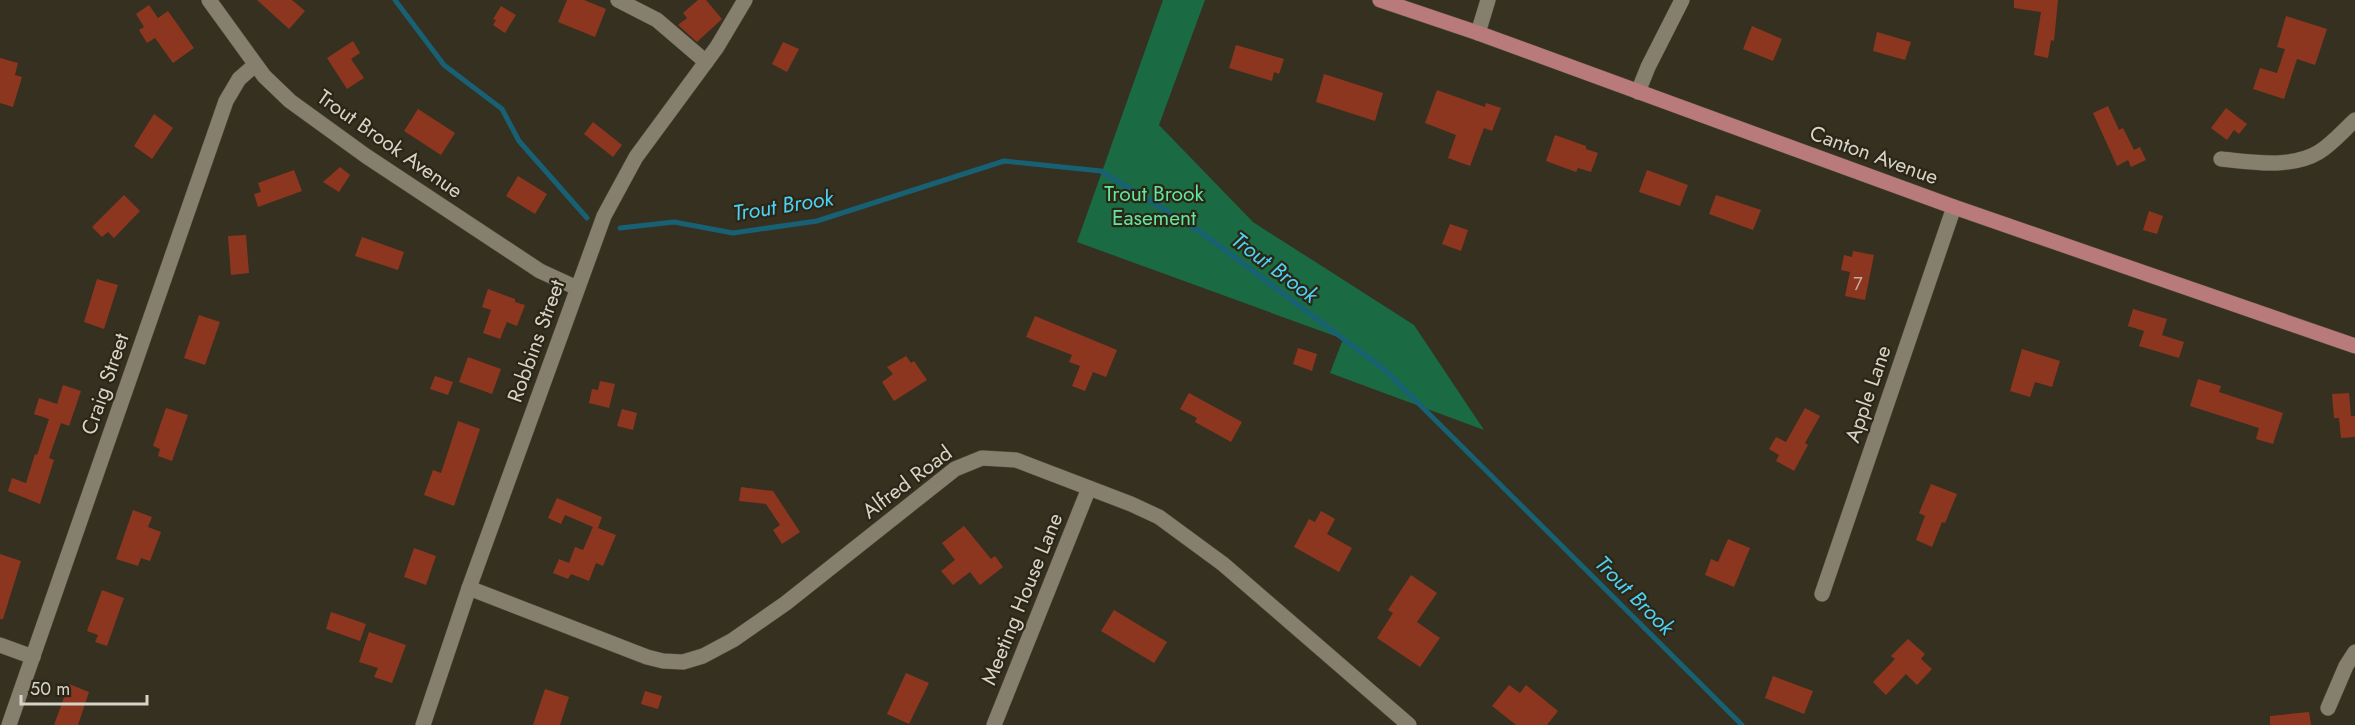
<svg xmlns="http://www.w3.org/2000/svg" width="2355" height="725" font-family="Jost,sans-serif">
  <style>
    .green { fill: #1a6a43 }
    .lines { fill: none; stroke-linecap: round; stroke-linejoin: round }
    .stream { stroke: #186174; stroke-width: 5 }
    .building { fill: #8d361f }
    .minor-casing { stroke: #514c3e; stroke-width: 16 }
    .major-casing { stroke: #514c3e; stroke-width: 16 }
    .minor { stroke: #867f6d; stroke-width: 15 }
    .major { stroke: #b87a7a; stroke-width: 15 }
    .labels { text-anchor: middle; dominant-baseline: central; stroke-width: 4.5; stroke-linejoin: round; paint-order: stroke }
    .number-label { font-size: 18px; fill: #c4ac9e }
    .street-label { font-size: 21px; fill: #d6d3c9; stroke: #2b2616 }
    .park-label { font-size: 21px; fill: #62e7a0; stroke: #2b2616 }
    .water-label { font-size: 22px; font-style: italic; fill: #4dd1f5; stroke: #2b2616 }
  </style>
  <rect width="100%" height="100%" fill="#353020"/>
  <!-- green -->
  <polygon class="green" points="1163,0 1205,0 1159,125 1253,222 1414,325 1484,430 1330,373 1343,339 1077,242"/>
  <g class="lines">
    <!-- stream -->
    <g class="stream">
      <polyline points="395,0 444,65 502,109 519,141 587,218"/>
      <polyline points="620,228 674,222 733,233 817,221 1004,161 1101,171 1202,233 1385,370 1742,725"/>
    </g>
  </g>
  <!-- building -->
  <g class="building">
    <polygon points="257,0 292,0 305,11 289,29"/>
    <polygon points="567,0 584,0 606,9 595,37 558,22"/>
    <polygon points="698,0 706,0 722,19 697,42 678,25 687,18 683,13"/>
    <polygon points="2014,0 2058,0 2054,41 2051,40 2048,58 2034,55 2041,12 2014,8"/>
    <polygon points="149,5 158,18 168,11 194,48 173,63 155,38 147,43 139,30 144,27 136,14"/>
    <polygon points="501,6 516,15 505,33 493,25 496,20 493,19"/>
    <polygon points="2286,16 2327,29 2315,65 2297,59 2284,99 2253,89 2260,68 2277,73 2285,49 2277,47"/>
    <polygon points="1752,26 1782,39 1773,61 1743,49"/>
    <polygon points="1877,32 1911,42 1905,60 1873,51"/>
    <polygon points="353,41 360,53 351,59 364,78 347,89 327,58"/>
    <polygon points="783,42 799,49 787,72 772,64"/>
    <polygon points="1236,45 1284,59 1279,74 1274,72 1272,81 1229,68"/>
    <polygon points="0,58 18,63 15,75 22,77 13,107 0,103"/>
    <polygon points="1324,74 1383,93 1375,121 1316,102"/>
    <polygon points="1437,90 1485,107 1486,103 1501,108 1492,131 1484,128 1470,166 1448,158 1456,135 1425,123"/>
    <polygon points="2108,106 2119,130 2123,128 2134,150 2140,147 2146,160 2131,167 2128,160 2117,166 2093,113"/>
    <polygon points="2226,108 2247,124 2239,134 2234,130 2227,140 2211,128"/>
    <polygon points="418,109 455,133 441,155 404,131"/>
    <polygon points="154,114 173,128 152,159 134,146"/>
    <polygon points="593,122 622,145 613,157 584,134"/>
    <polygon points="1555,135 1586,146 1586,149 1598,153 1591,172 1578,168 1576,172 1546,161"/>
    <polygon points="340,167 350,175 339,192 323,182"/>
    <polygon points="294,170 302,191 258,207 254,194 261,192 258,183"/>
    <polygon points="1647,170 1688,185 1680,206 1639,192"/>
    <polygon points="518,176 547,194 535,214 506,196"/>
    <polygon points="124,195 140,211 114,238 108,232 102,237 92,227"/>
    <polygon points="1716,195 1761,210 1753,230 1709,214"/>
    <polygon points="2149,211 2163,216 2157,234 2143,230"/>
    <polygon points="1450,224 1468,230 1461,251 1442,244"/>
    <polygon points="246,235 249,273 231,275 228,236"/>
    <polygon points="362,237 404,252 398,270 355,256"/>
    <polygon points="1853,251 1874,255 1865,300 1845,296 1850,272 1841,270 1844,255 1852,257"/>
    <polygon points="97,279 118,285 104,329 84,322"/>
    <polygon points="488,289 515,299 515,302 525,305 517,326 507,322 500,339 483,333 491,310 482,307"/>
    <polygon points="2133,309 2167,319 2162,335 2184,342 2179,358 2139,346 2144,331 2128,326"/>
    <polygon points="199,315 220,322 205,365 184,358"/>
    <polygon points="1035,316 1117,350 1106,377 1093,372 1085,391 1072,386 1080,366 1069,362 1072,355 1026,337"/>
    <polygon points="1298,348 1317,354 1312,371 1293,364"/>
    <polygon points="2022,349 2060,361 2052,387 2035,382 2030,397 2010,391"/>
    <polygon points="906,356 911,363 914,361 927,380 894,401 882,382 893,374 887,367"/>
    <polygon points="468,357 501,369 492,394 459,382"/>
    <polygon points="435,376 453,382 448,395 430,389"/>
    <polygon points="2198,379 2221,386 2219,392 2283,413 2273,444 2256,439 2259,428 2190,406"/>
    <polygon points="600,381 615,384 609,408 589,403 592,389 598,390"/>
    <polygon points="63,385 81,391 69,426 61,423 49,458 54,460 40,504 8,491 12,478 26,483 35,454 37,455 49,419 34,414 39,398 57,404"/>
    <polygon points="1189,393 1242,422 1231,442 1195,422 1197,418 1180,409"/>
    <polygon points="2349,393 2351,416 2355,416 2355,437 2341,438 2339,418 2334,418 2332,394"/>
    <polygon points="166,408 188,415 172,461 158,456 160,449 153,446"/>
    <polygon points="1805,408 1820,416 1805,443 1808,445 1794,471 1776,461 1779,455 1769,449 1776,437 1786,442"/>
    <polygon points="622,409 637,413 633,430 617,426"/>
    <polygon points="458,421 480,429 454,506 424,495 433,470 441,473"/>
    <polygon points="1931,484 1957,494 1945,523 1942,522 1932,547 1916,540 1925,516 1919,513"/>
    <polygon points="741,487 773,491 800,532 782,544 773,530 780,525 766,504 739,501"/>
    <polygon points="557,498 602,517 598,528 616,535 603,566 596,563 589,581 571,574 568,579 553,573 559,559 569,563 575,547 583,550 593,527 565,515 561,524 548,518"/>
    <polygon points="133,510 152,517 148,527 161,532 150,561 141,558 138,566 116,559"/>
    <polygon points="1321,511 1335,519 1327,534 1352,548 1339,572 1294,547 1309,519 1315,522"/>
    <polygon points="964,526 991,559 995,556 1003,567 980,585 970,572 953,585 941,571 955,560 942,543"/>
    <polygon points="1728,539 1750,548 1734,587 1705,575 1711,559 1718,562"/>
    <polygon points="414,548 436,556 426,585 404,577"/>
    <polygon points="0,554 21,561 3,619 0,619"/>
    <polygon points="1411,575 1437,593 1417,622 1440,638 1420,667 1377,638 1393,613 1388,610"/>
    <polygon points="102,590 124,598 107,646 95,642 98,635 87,631"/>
    <polygon points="1114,610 1167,642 1154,663 1101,631"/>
    <polygon points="331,612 366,624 360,641 326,629"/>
    <polygon points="369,632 406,645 392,683 374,677 378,668 359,662"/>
    <polygon points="1908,639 1925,654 1921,659 1932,669 1917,685 1906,674 1886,695 1873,682 1895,659 1891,656"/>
    <polygon points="906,673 929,683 909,724 887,714"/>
    <polygon points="1773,676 1813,691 1804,714 1765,698"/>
    <polygon points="69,684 89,692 78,725 54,725"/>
    <polygon points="1509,685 1520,693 1526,685 1558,711 1547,725 1516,725 1492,706"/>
    <polygon points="545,689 569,697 560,725 533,725"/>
    <polygon points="645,691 662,696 658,709 641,704"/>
    <polygon points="2309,712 2311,725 2270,725 2270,716"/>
  </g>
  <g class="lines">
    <defs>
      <g id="minor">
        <polyline points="209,0 264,76 290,101 366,156 540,271 577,288"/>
        <polyline points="618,0 657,20 706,62"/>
        <polyline points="1478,33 1488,0"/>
        <polyline points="1638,92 1648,67 1682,0"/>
        <path d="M2221,159C2252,162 2291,169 2319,152C2332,144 2344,130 2355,120"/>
        <polyline points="469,588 647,657 663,661 683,662 703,656 733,640 786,603 955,469 982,458 1016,460 1131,504 1159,517 1223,564 1409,725"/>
        <polyline points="1822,594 1954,207"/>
        <polyline points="0,645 33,657"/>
        <polyline points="2328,708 2346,666 2355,652"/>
        <polyline points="9,725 226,101 239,79 255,65"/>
        <polyline points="423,725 469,588 604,216 636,157 717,47 745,0"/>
        <polyline points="994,725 1089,488"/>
      </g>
      <polyline id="major" points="1380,0 1478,33 1954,207 2355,346"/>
    </defs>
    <!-- minor casing -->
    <use href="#minor" class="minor-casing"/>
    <!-- major casing -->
    <use href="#major" class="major-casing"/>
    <!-- minor -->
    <use href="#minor" class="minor"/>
    <!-- major -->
    <use href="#major" class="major"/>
  </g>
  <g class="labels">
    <!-- number labels -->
    <g class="number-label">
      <text x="1858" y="284">7</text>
    </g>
    <!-- street labels -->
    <g class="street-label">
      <text transform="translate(390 144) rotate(35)">Trout Brook Avenue</text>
      <text transform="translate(1874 155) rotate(20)">Canton Avenue</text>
      <text transform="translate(536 341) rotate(-70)">Robbins Street</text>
      <text transform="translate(105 384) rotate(-71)">Craig Street</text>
      <text transform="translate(1868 394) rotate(-71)">Apple Lane</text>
      <text transform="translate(907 482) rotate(-37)">Alfred Road</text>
      <text transform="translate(1022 599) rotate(-68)">Meeting House Lane</text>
    </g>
    <!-- park labels -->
    <g class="park-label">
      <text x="1154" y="194">Trout Brook<tspan x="1154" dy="24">Easement</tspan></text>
    </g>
    <!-- water labels -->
    <g class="water-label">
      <text transform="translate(783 205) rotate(-9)">Trout Brook</text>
      <text transform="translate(1275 267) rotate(37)">Trout Brook</text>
      <text transform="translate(1635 595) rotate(45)">Trout Brook</text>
    </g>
  </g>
  <!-- scale -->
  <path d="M21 695v9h126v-9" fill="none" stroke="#d6d3c9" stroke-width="3"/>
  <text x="30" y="695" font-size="18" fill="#d6d3c9" stroke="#2b2616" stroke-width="4.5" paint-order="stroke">50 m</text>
</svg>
